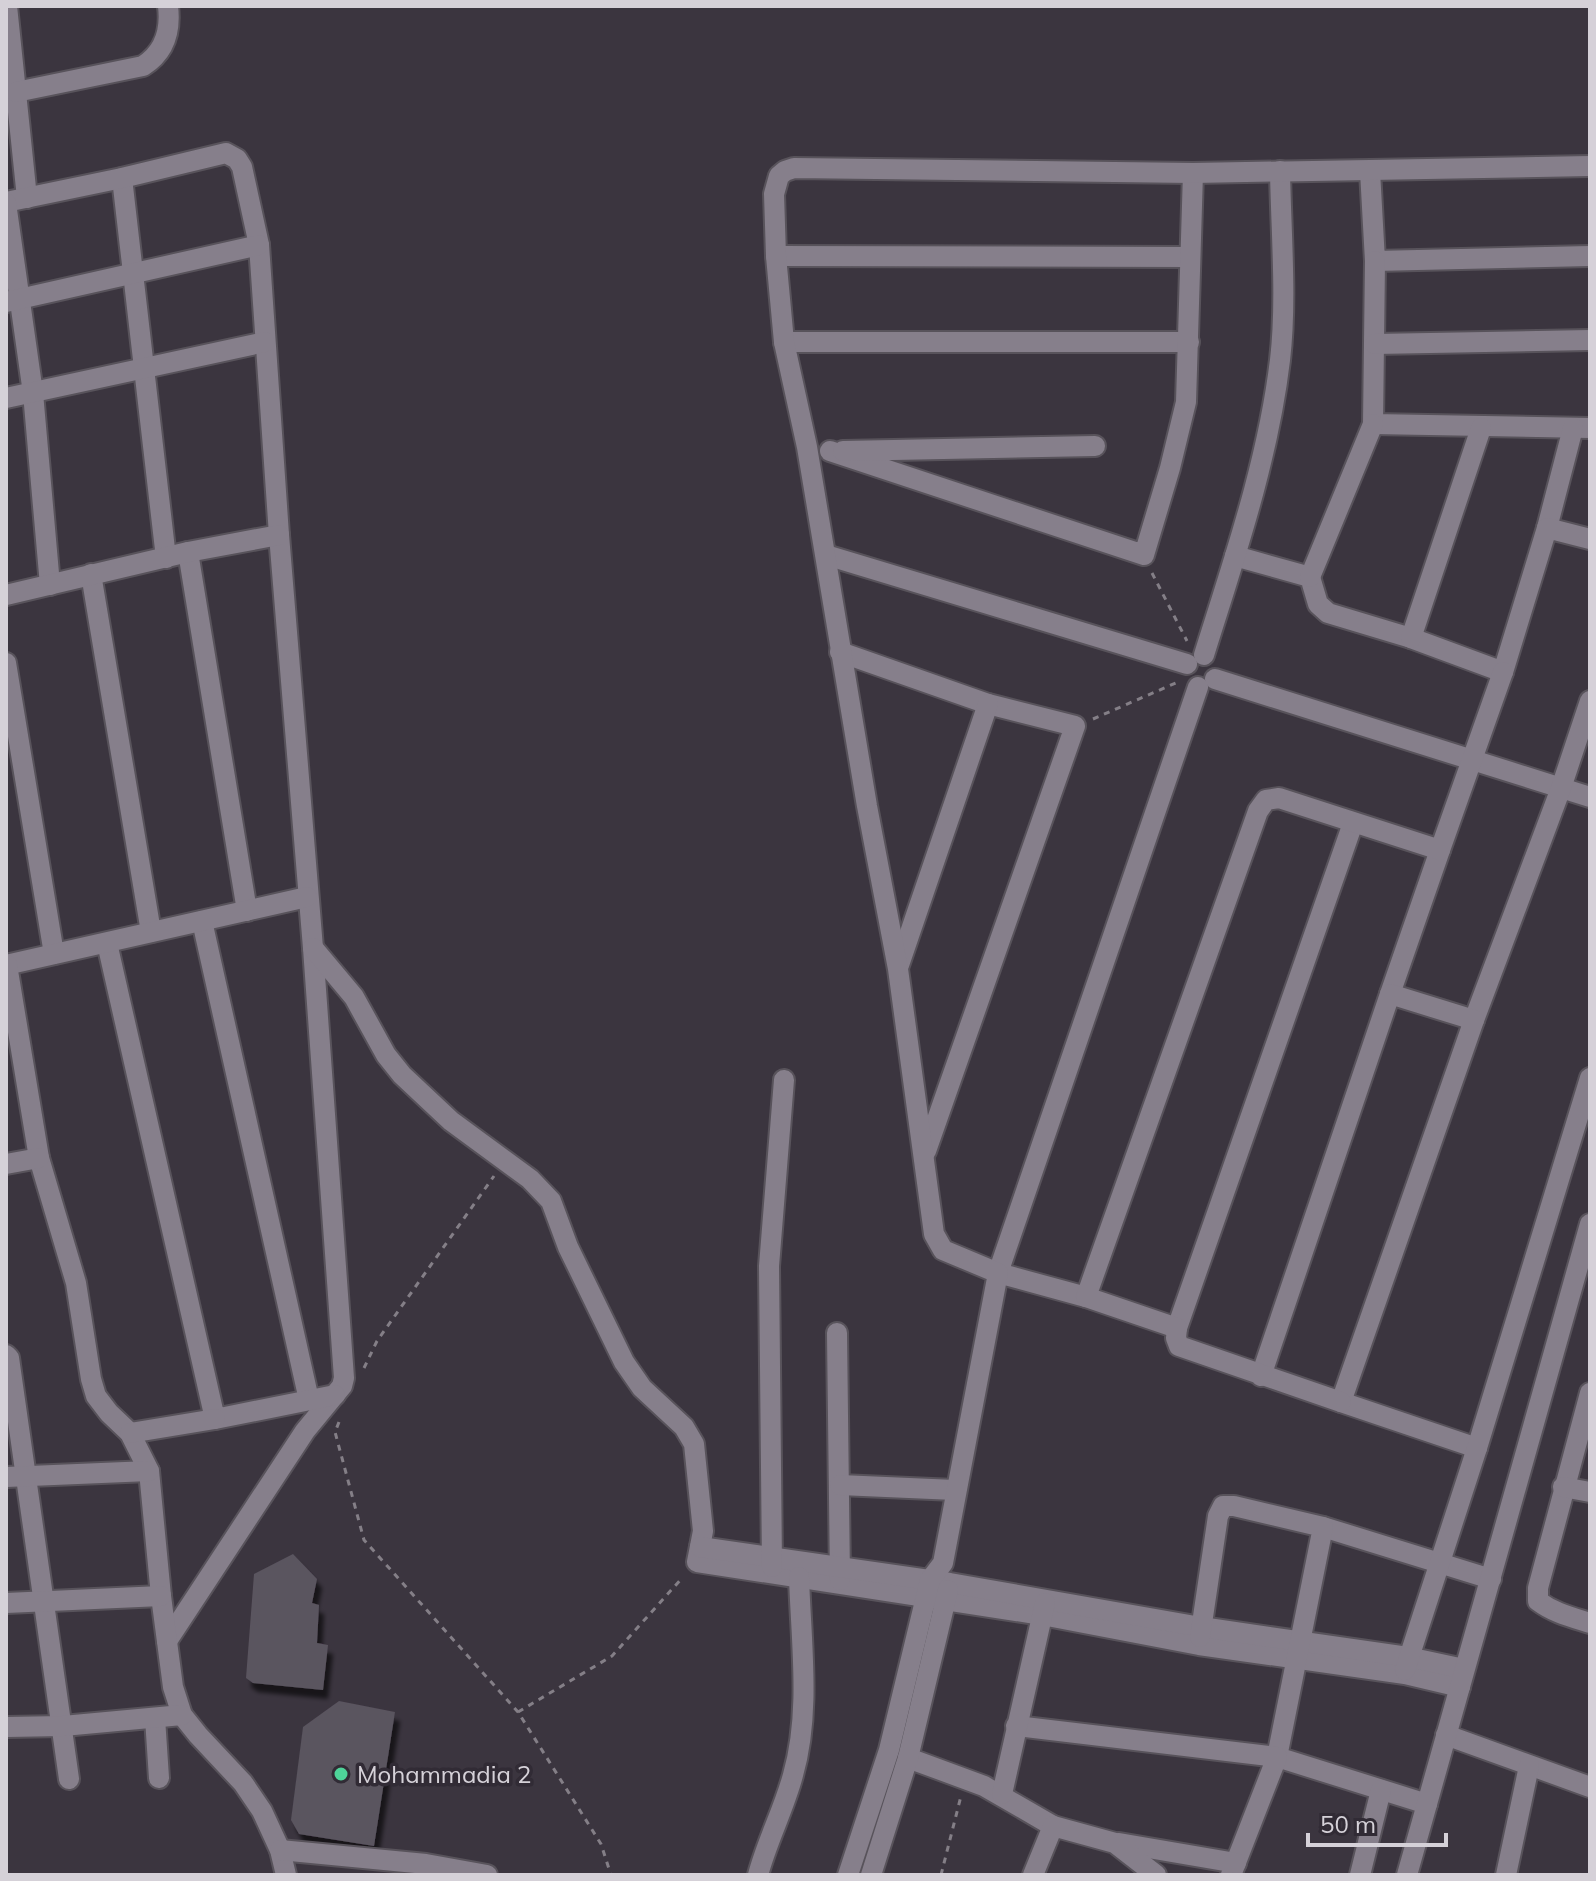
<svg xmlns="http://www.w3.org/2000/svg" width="1596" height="1881" font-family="Mulish,sans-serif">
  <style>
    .building { fill: #5a545f; filter: url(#shadow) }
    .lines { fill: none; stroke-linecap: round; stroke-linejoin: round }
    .minor-casing { stroke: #58535b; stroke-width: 24 }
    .path { stroke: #847f87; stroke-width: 3; stroke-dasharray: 6 6; stroke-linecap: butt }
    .minor { stroke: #867f8b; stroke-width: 20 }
    .poi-dot { fill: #4ed399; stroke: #312b35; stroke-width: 3 }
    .labels { text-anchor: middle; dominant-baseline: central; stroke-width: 7; stroke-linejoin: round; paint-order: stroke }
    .poi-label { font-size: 24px; fill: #d5d1d8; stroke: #312b35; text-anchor: start }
  </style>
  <defs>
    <filter id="shadow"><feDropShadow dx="5" dy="9" stdDeviation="2" flood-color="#0009"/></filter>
  </defs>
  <rect width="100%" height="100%" fill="#3b353f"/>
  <!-- building -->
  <g class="building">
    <polygon points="293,1554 317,1579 312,1603 319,1605 317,1643 328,1645 323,1690 253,1683 246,1678 254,1574"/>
    <polygon points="339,1701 395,1712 374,1846 299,1834 291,1820 303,1727"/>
  </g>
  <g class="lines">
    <defs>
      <g id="minor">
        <polyline points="7,6 27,198"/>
        <path d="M16,92L143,66C165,52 171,31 168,6"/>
        <polyline points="1370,171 1375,261 1590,256"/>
        <polyline points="122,178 166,558"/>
        <polyline points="6,202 122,178 226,153 237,159 242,167 259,245 279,535 313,948 344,1378 342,1386 305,1431 167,1641"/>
        <polyline points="6,203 33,393 50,585"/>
        <polyline points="776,256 1190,257"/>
        <polyline points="1375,261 1373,424 1590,428"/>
        <polyline points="6,302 259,245"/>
        <polyline points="784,342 1189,342"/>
        <polyline points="1375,344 1590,340"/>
        <polyline points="6,398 265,342"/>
        <polyline points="830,451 1144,555 1170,468 1186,402 1193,173"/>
        <polyline points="843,451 1095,446"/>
        <polyline points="1547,528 1573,428"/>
        <polyline points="188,552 247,911"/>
        <polyline points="826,555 1187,664"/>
        <polyline points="1235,556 1310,577 1318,604 1328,613 1411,638 1503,672 1547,528 1590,539"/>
        <polyline points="91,574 151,932"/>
        <polyline points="1310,577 1373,424"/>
        <polyline points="6,595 188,552 279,535"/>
        <polyline points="1411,638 1481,428"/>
        <polyline points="840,652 988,704 1075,726 926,1151"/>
        <path d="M1204,655C1234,559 1268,461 1280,360C1287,301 1281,232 1280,171"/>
        <polyline points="6,663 54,954"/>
        <polyline points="1215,679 1590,797"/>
        <polyline points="202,921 309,1400"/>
        <polyline points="107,943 215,1419 335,1395"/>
        <polyline points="313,948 354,997 386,1055 402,1075 451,1121 530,1179 551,1201 568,1247 624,1362 642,1388 684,1427 694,1444 703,1531 697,1562 1042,1615 1199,1645 1405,1674 1460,1687"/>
        <polyline points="6,965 307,897"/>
        <polyline points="7,965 39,1158 76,1283 91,1379 96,1396 109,1413 130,1433 149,1471 161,1596 173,1687 182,1715 198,1735 243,1783 262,1811 280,1850 286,1875"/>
        <polyline points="899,965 988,704"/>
        <polyline points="1390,994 1440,850"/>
        <polyline points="1474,1020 1561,788 1590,701"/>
        <polyline points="6,1164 39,1158"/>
        <polyline points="1086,1297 998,1273 1198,687"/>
        <polyline points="1177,1328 1353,823"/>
        <polyline points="837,1333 840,1580"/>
        <polyline points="6,1355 9,1358 69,1779"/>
        <polyline points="1261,1376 1390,994 1474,1020 1341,1402 1477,1448"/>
        <path d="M1590,1393L1538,1588V1601C1554,1613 1571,1617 1590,1623"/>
        <polyline points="1341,1402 1179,1346 1176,1338 1177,1328 1086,1297 1258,811 1266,800 1279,798 1440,850 1503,672"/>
        <polyline points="130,1433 215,1419"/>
        <polyline points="6,1477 149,1471"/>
        <polyline points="840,1485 955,1490"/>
        <polyline points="1563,1487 1590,1492"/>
        <polyline points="1323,1527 1491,1579"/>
        <polyline points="700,1547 950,1583 1201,1627 1408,1657 1464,1669"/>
        <polyline points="772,1567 769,1266 784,1080"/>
        <polyline points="6,1603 161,1596"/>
        <polyline points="1200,1637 1218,1516 1223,1506 1234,1506 1323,1527 1277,1757 1427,1804"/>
        <polyline points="1405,1670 1477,1448 1590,1078"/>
        <polyline points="155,1718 159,1778"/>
        <polyline points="1016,1726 1277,1757 1231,1875"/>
        <polyline points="6,1727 63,1726 182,1715"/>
        <polyline points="1446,1735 1590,1787"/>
        <polyline points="908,1758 984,1786 1053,1826"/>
        <polyline points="1002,1794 1045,1603"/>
        <polyline points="1119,1843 1236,1863"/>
        <polyline points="280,1850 426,1864 487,1875"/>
        <path d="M758,1875C767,1841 784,1809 793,1775C811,1712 801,1642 799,1577"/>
        <polyline points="848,1875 889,1750 930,1580 943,1563 998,1273 943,1250 934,1234 898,969 867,806 807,447 784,342 776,256 774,194 779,176 785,171 794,168 1193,173 1590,166"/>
        <polyline points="871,1875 908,1758 948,1590"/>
        <polyline points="1033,1875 1053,1826 1115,1843 1156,1875"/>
        <polyline points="1360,1875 1381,1790"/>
        <polyline points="1407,1875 1590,1224"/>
        <polyline points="1506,1875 1529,1766"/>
      </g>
    </defs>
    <!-- minor casing -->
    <use href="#minor" class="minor-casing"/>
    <!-- path -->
    <g class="path">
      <polyline points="1152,573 1187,641"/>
      <polyline points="1093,719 1178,682"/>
      <polyline points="364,1368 377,1341 494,1176"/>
      <polyline points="339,1422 335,1432 364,1540 518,1712 601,1844 611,1875"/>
      <polyline points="518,1712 612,1656 683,1577"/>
      <polyline points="941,1875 961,1796"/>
    </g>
    <!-- minor -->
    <use href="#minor" class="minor"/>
  </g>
  <!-- markers -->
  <circle class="poi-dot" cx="341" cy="1774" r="8"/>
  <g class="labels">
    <!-- poi labels -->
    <g class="poi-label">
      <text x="357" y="1774">Mohammadia 2</text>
    </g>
  </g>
  <!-- border -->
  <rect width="1596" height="1881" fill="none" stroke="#d5d1d8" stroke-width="16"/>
  <!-- scale -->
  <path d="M1308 1833v12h138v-12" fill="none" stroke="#d5d1d8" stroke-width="4"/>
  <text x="1320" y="1833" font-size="24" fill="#d5d1d8" stroke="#312b35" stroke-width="6" paint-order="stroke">50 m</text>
</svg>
